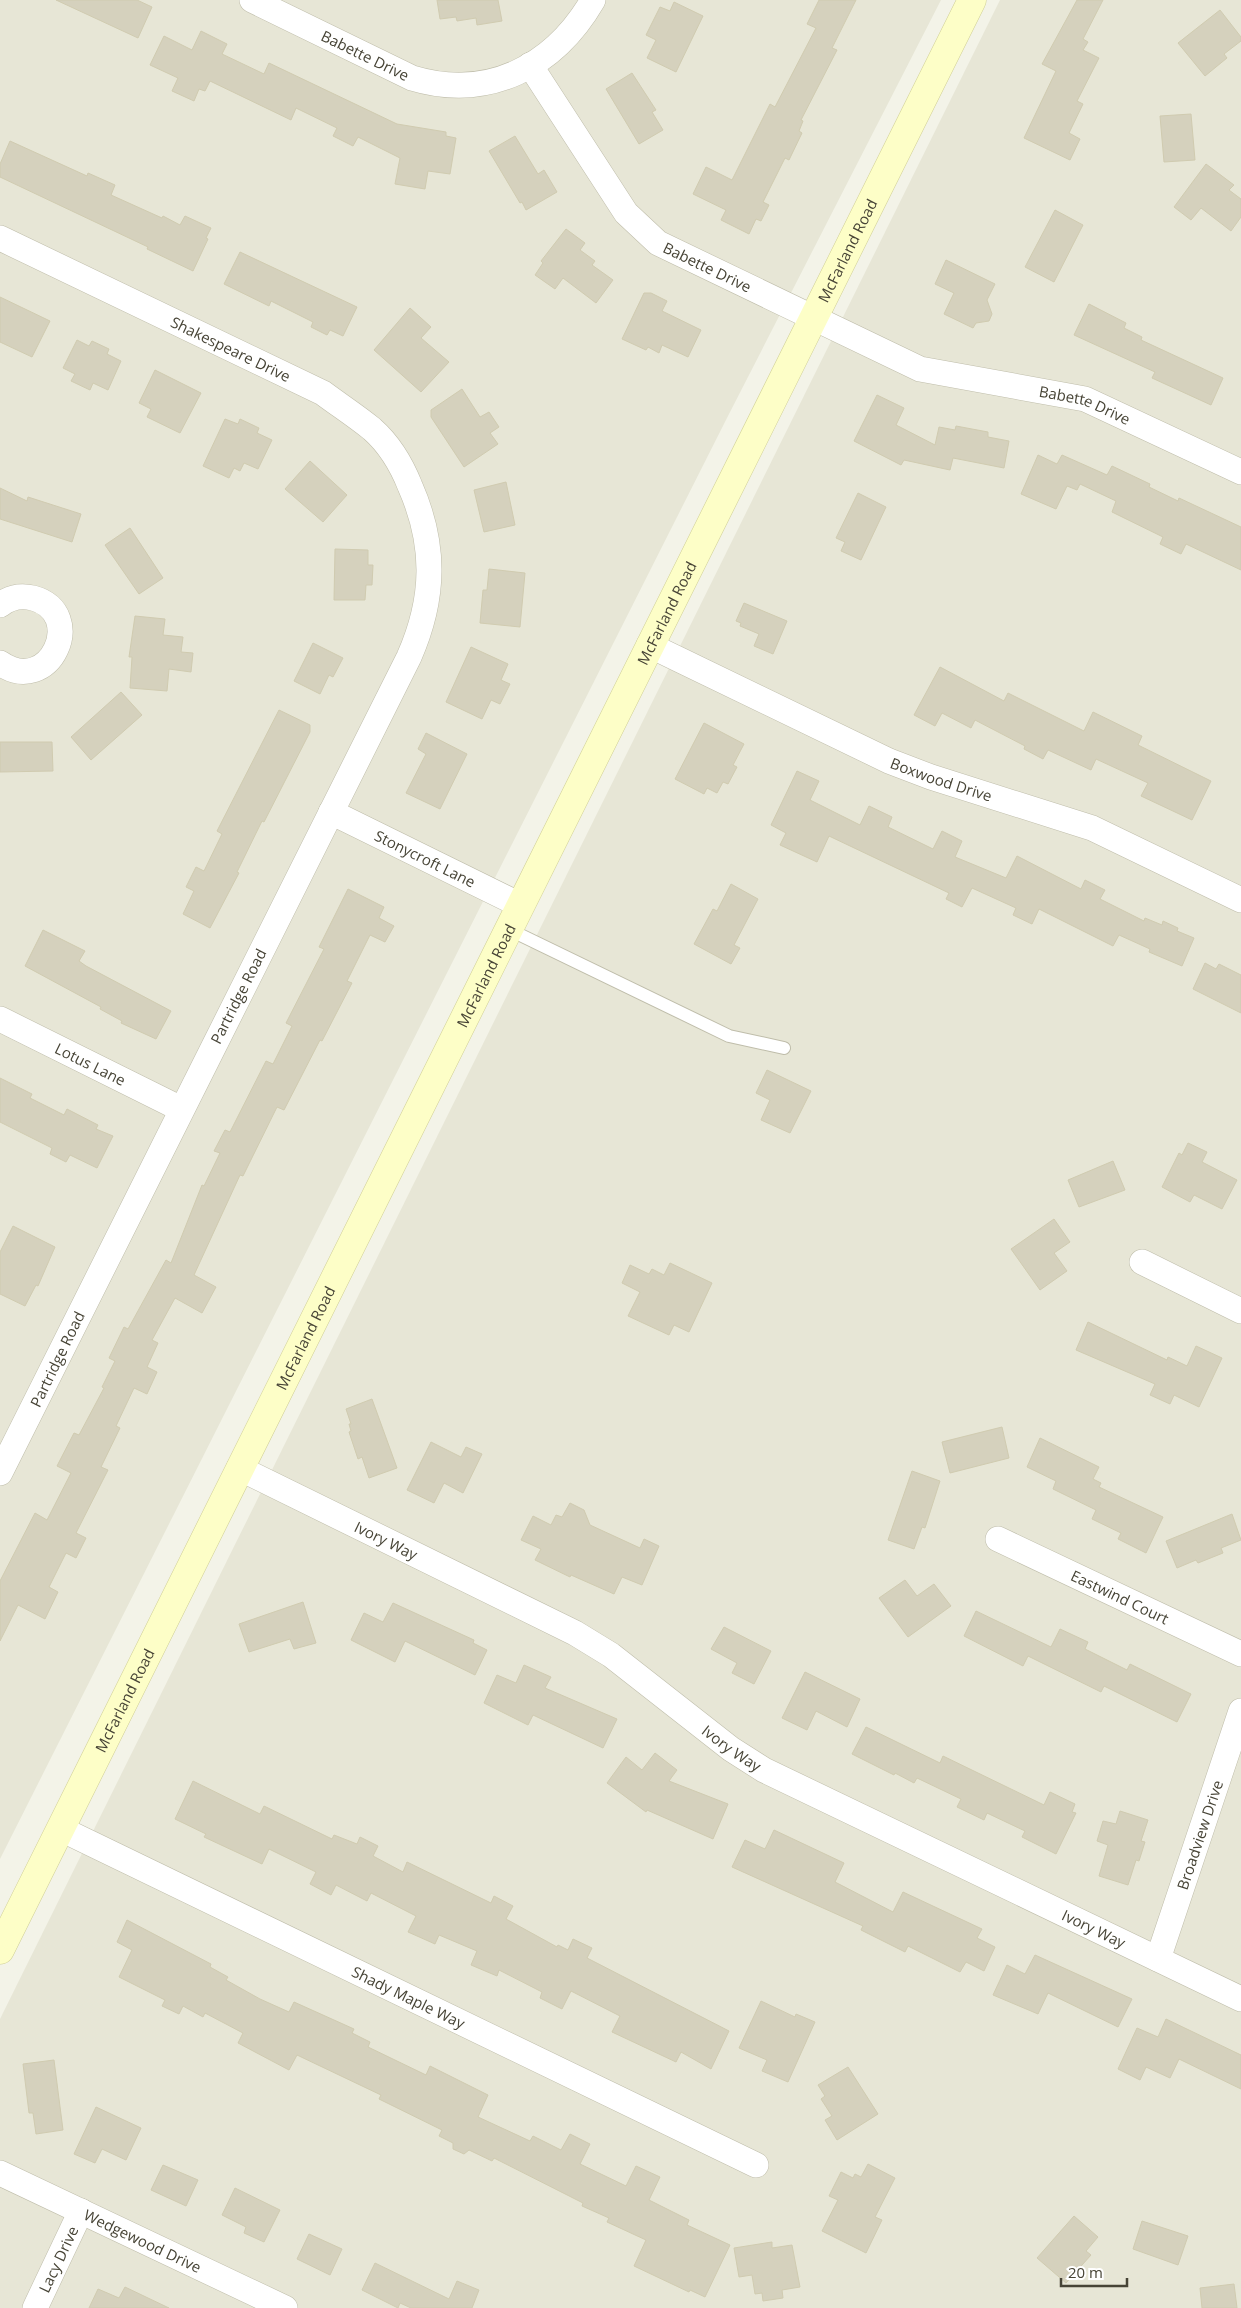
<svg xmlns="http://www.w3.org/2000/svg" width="1241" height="2308" font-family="'Open Sans',sans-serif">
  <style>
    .residential { fill: #e7e6d6 }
    .building { fill: #d5d1bd; stroke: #d0cbb0 }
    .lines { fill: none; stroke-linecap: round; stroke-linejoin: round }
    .lane-casing { stroke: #bfbdaa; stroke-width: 14 }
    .street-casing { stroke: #bfbdaa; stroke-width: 26 }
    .secondary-casing { stroke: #d0cf95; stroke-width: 29 }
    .lane { stroke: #fff; stroke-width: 12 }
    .street { stroke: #fff; stroke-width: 25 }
    .secondary { stroke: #fdfec7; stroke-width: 28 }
    .labels { text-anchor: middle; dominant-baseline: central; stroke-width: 4; stroke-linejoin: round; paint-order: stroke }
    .street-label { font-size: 15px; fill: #474436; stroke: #fff }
  </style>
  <rect width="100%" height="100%" fill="#f3f3e8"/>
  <!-- residential -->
  <g class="residential">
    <polygon points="0,0 941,0 729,414 0,1859"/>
    <polygon points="1000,0 1241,0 1241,2308 0,2308 0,2019"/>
  </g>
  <!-- building -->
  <g class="building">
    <polygon points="56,0 137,0 152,7 138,38"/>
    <polygon points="437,0 498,0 502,21 477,25 476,18 457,21 456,17 440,19"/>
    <polygon points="819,0 856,0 832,48 837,50 801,120 803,121 799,131 802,133 789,160 785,158 763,202 769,205 761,221 756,219 749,234 721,220 726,210 693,194 706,167 732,180 770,104 775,107 816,28 807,24"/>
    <polygon points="1077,0 1103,0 1083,39 1088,42 1083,50 1099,58 1077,101 1083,104 1069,133 1080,139 1070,160 1024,138 1056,71 1042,64"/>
    <polygon points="674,2 703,16 676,72 647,58 656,40 646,35 660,7 670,11"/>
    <polygon points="1220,10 1241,37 1241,41 1224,54 1227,58 1205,76 1178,43"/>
    <polygon points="201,31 227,44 222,54 264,74 269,63 397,124 446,132 446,136 456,138 450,174 428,171 425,189 395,184 400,158 358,137 353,146 333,136 337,128 296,108 291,120 210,81 205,91 199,89 194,101 172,91 178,78 150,65 164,36 192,50"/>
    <polygon points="632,73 656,110 652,112 663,130 639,144 606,89"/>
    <polygon points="1191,114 1195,160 1164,162 1160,116"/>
    <polygon points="515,136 538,174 544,170 557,192 526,210 522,202 520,203 489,151"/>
    <polygon points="10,141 87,176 88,173 115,185 111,195 162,218 163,216 180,225 185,216 211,228 206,238 208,239 193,271 147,249 148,247 0,177 0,164"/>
    <polygon points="1206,164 1234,185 1229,190 1241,199 1241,217 1231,231 1201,208 1191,220 1174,207"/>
    <polygon points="1055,210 1083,225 1054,282 1025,267"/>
    <polygon points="566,229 585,243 580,250 595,261 592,265 613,280 596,303 563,278 555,289 535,275 543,263 541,261"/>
    <polygon points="240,252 357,307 343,336 330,330 327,335 311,327 313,322 271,301 269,306 224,284"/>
    <polygon points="946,260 995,284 987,300 992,314 989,321 976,323 973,328 944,314 954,293 935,284"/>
    <polygon points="644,293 651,293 667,301 662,311 701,330 688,357 662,345 659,353 648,347 646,350 622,339"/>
    <polygon points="0,297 50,321 32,357 0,342"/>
    <polygon points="1089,304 1126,323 1124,328 1142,337 1141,340 1223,378 1211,405 1152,378 1155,372 1074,335"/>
    <polygon points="410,308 431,327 421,338 449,362 421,392 374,350"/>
    <polygon points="77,340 89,346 92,341 109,349 107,354 121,361 108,390 93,383 90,390 71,381 75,374 63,368"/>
    <polygon points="155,370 201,393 180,433 147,417 151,409 139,403"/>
    <polygon points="462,389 480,417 489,412 499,427 490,433 498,444 464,467 431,417 431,410"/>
    <polygon points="877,395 904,408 896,425 935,445 939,427 955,430 956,426 988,432 988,437 1009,441 1004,468 953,458 950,470 904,460 901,465 854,441"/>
    <polygon points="225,419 238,424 240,419 259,428 257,433 272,440 258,469 244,463 240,471 234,468 229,478 203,466"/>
    <polygon points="1038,455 1057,464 1062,455 1107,475 1112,466 1150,484 1149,487 1178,501 1179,498 1241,527 1241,570 1186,544 1181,554 1160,544 1163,537 1112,512 1116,501 1080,484 1077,490 1067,486 1056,509 1021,494"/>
    <polygon points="310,461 347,495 323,522 285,489"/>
    <polygon points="506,482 515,525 484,532 474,490"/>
    <polygon points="0,488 27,501 28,497 81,514 72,542 0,519"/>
    <polygon points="858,493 886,507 861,560 841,551 845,542 836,538"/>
    <polygon points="130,528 163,578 139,594 105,545"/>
    <polygon points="335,549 368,550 368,565 373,565 372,585 366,585 365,600 334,600"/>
    <polygon points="489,569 525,573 520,627 480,623 483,590 487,590"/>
    <polygon points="744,603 787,621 773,654 754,646 759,634 740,626 741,623 736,621"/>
    <polygon points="135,616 165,619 163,635 183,637 181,652 193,653 191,672 169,669 167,691 130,688 132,657 129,657"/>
    <polygon points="313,643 343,658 333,677 329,675 320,694 294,681"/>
    <polygon points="471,647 508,664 501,680 510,684 500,704 491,700 482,719 446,702"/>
    <polygon points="940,667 1004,701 1008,693 1084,731 1093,712 1142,736 1138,745 1211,781 1192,820 1141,796 1148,783 1096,759 1091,770 1048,750 1043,759 1024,749 1025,746 975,720 971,728 942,713 935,726 914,715"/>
    <polygon points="121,692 142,715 91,760 71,737"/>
    <polygon points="279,710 310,725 310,732 264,822 262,821 237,872 239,873 210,928 183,914 194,891 186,887 196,867 204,871 222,834 217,831"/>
    <polygon points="704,723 744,744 733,765 737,767 728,784 723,782 717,793 707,788 704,794 675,779"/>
    <polygon points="426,733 467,754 440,809 406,793 426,754 418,749"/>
    <polygon points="0,742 52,742 53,771 0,772"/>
    <polygon points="797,771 819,781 810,800 860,825 869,806 892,817 888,827 933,849 942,831 962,841 955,857 1006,878 1017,856 1081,889 1085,880 1105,890 1100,899 1144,921 1145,918 1162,925 1163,921 1178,928 1177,931 1194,938 1182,966 1149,952 1150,949 1119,935 1113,946 1039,909 1032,924 1013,915 1016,908 972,888 962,907 946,899 949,893 829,836 817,862 780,845 786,833 771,825"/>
    <polygon points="731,884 758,899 734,945 740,948 731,964 694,944 713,909 717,911"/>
    <polygon points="348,889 384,907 379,918 394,926 385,942 370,935 347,981 352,983 322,1041 320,1040 284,1110 277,1107 243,1176 240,1175 194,1275 216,1287 202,1313 175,1298 152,1340 158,1343 147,1367 157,1372 147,1394 134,1388 116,1426 120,1428 101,1467 108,1470 76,1533 86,1538 76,1558 66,1553 49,1587 58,1592 45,1619 18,1605 0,1641 0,1581 35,1513 47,1520 71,1473 57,1466 74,1433 79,1435 104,1388 102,1387 115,1361 109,1358 124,1327 128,1329 166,1260 171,1263 202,1185 204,1186 220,1153 214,1151 225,1130 230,1132 266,1061 273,1064 292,1026 286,1023 324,949 319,947"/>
    <polygon points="43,930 85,951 79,961 86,966 171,1011 156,1039 121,1023 122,1021 100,1009 101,1007 25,966"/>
    <polygon points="1205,963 1216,969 1219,964 1241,975 1241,1013 1193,989"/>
    <polygon points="767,1070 811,1091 790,1133 761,1120 770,1100 756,1093"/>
    <polygon points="0,1078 32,1094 30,1098 64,1115 67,1109 98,1125 96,1129 113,1136 97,1168 70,1155 66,1162 50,1154 52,1148 0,1122"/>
    <polygon points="1188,1143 1207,1152 1202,1162 1237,1180 1222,1209 1194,1195 1190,1202 1162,1187 1179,1153 1182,1155"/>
    <polygon points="1113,1161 1125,1190 1079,1207 1068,1180"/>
    <polygon points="1054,1219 1070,1242 1054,1253 1067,1271 1040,1290 1011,1249"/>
    <polygon points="13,1226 55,1247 38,1286 36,1285 25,1306 0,1294 0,1252"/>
    <polygon points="670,1263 712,1283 689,1332 674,1325 669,1335 628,1316 640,1292 622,1283 630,1265 649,1274 652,1269 664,1275"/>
    <polygon points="1088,1322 1167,1360 1168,1357 1187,1366 1196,1346 1222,1358 1199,1407 1174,1395 1170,1404 1150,1395 1155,1384 1076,1350"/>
    <polygon points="372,1399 397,1468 369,1478 362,1457 358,1459 349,1432 351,1431 349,1424 351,1424 346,1409"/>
    <polygon points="1002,1427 1009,1458 950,1473 942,1442"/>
    <polygon points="1040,1438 1099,1467 1093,1479 1101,1483 1099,1487 1163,1517 1146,1553 1118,1539 1121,1533 1092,1519 1096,1510 1053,1489 1056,1481 1027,1467"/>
    <polygon points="431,1442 461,1457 466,1447 482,1454 463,1493 444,1483 434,1503 407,1490"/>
    <polygon points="912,1471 940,1481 925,1528 922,1527 914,1549 888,1540"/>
    <polygon points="570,1503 584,1510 590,1525 640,1548 644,1539 659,1546 642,1585 622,1577 614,1594 571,1575 570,1577 535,1560 541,1549 521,1540 533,1516 551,1525 556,1515 562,1517"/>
    <polygon points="1232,1514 1241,1540 1221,1548 1223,1553 1198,1563 1196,1560 1177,1568 1166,1541"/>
    <polygon points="905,1580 917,1596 934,1584 951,1606 908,1637 879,1598"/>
    <polygon points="303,1602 316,1643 294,1649 290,1639 249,1652 239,1624"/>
    <polygon points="393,1603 474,1640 473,1643 487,1650 475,1675 405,1641 395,1662 351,1640 364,1613 383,1622"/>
    <polygon points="976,1611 1051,1647 1060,1629 1088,1642 1085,1649 1127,1670 1130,1664 1191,1694 1177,1722 1104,1686 1101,1692 1028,1656 1023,1666 964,1636"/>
    <polygon points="724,1627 771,1651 754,1684 732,1673 737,1663 711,1649"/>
    <polygon points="524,1665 551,1677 545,1688 617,1719 603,1748 533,1715 528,1725 484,1703 497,1675 516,1683"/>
    <polygon points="805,1672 860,1699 847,1727 816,1711 807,1730 782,1718"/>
    <polygon points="866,1727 940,1763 943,1756 1044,1805 1050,1792 1075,1804 1072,1812 1076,1813 1056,1854 1022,1837 1025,1831 987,1813 984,1820 957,1807 961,1799 917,1778 914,1783 895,1773 894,1775 852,1754"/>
    <polygon points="655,1753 677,1770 669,1781 728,1804 713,1839 647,1810 646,1812 607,1783 626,1757 642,1770"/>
    <polygon points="193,1781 260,1814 264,1806 332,1839 334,1835 357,1844 360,1837 378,1846 373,1856 403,1872 407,1862 491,1903 494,1896 513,1906 506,1919 557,1947 558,1945 568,1950 573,1939 592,1948 587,1958 729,2031 711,2069 681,2052 676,2062 612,2032 620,2016 571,1991 562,2009 540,1998 542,1992 499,1970 497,1976 471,1965 477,1951 439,1935 435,1944 408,1932 416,1916 371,1893 367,1901 336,1885 331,1895 310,1884 316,1872 269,1849 262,1864 204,1837 206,1834 175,1819"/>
    <polygon points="1120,1811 1148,1820 1141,1841 1145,1842 1139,1861 1136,1860 1128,1885 1099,1876 1108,1845 1097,1841 1103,1821 1116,1824"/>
    <polygon points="774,1830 844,1863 835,1882 893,1912 903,1892 982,1929 977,1938 995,1947 984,1971 966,1962 960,1972 908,1946 905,1952 861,1930 863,1926 732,1867 745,1840 765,1849"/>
    <polygon points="127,1920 211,1964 210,1967 228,1977 226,1980 260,1999 289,2012 294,2002 354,2029 352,2033 370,2042 368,2047 426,2075 430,2066 488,2095 478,2117 530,2141 533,2136 561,2150 570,2134 590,2144 580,2164 626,2186 636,2166 660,2177 649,2200 689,2220 687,2225 730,2245 705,2297 690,2290 689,2292 634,2266 646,2240 607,2222 609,2218 582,2206 583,2203 494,2158 492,2161 469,2150 464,2154 453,2149 453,2143 439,2136 442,2130 379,2099 381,2095 297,2055 289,2070 238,2043 243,2033 205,2013 203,2017 183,2006 179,2014 162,2006 165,2000 119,1977 132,1950 117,1942"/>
    <polygon points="1035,1955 1132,1999 1118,2027 1048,1993 1038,2014 993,1995 1007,1965 1025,1974"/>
    <polygon points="761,2001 795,2017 796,2014 815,2022 788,2082 762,2071 767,2060 739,2048"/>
    <polygon points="1166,2019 1241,2055 1241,2089 1179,2059 1170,2078 1146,2067 1140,2080 1118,2069 1137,2028 1158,2037"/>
    <polygon points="54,2060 63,2130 36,2134 33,2113 29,2113 23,2064"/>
    <polygon points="848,2067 878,2114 837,2140 825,2120 832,2116 821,2099 825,2096 818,2085"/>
    <polygon points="96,2107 141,2128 126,2160 102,2149 95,2163 74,2154"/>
    <polygon points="868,2164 895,2178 875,2217 882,2220 866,2253 822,2231 838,2200 829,2196 841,2172 853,2178 855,2174 861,2177"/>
    <polygon points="163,2165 198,2180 186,2206 151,2190"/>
    <polygon points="235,2188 280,2210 264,2242 244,2233 246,2227 222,2215"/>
    <polygon points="1074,2216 1098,2237 1086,2251 1091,2255 1066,2283 1037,2258"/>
    <polygon points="1142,2221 1188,2236 1178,2265 1133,2249"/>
    <polygon points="309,2234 342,2249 330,2275 297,2259"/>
    <polygon points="772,2242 772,2248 792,2245 800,2287 782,2290 783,2298 763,2301 762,2293 755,2294 752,2275 739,2277 734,2248"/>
    <polygon points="375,2263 449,2299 457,2281 479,2290 472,2308 411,2308 400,2303 398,2308 362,2290"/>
    <polygon points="1234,2284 1237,2308 1202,2308 1200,2288"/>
    <polygon points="125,2287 169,2308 89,2308 98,2289 119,2298"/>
  </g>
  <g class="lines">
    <defs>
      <polyline id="lane" points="508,929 729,1036 784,1048"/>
      <g id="street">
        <path id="s1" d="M252,0L412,78C488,101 554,67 593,0"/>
        <path id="s2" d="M530,65L626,213L658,243L920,369L1085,399L1241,472"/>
        <path id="s3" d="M0,238L323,393C339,405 356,416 372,429C389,444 402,466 410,486C436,545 435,598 409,657L0,1473"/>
        <path d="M0,605C10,597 21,595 33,598C88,613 50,698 0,663"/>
        <path id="s4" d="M649,645L889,761L931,777L1092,828L1241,900"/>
        <path id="s5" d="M331,812L520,905"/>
        <path id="s6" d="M0,1019L181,1109"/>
        <polyline points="1142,1262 1241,1311"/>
        <path id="s7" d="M239,1468L575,1633L611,1655L731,1749L764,1770L1241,1999"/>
        <path id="s8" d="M998,1539L1241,1654"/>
        <path id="s9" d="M61,1829L756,2165"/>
        <path id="s10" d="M1158,1959L1241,1711"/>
        <path id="s11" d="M0,2173L285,2308"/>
        <path id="s12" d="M35,2308L81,2211"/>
      </g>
      <g id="secondary">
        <path id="s13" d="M0,1950L972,0"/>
      </g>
    </defs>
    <!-- lane casing -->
    <use href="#lane" class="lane-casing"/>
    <!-- street casing -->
    <use href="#street" class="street-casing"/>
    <!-- secondary casing -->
    <use href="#secondary" class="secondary-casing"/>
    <!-- lane -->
    <use href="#lane" class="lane"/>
    <!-- street -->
    <use href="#street" class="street"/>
    <!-- secondary -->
    <use href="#secondary" class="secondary"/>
  </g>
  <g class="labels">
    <!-- street labels -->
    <g class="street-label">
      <text stroke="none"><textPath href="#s1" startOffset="126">Babette Drive</textPath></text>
      <text stroke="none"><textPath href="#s13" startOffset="1899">McFarland Road</textPath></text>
      <text stroke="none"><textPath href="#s2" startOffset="275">Babette Drive</textPath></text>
      <text stroke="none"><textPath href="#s3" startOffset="256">Shakespeare Drive</textPath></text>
      <text stroke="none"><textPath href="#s2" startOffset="680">Babette Drive</textPath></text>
      <text stroke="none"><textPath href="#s13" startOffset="1494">McFarland Road</textPath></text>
      <text stroke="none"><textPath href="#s4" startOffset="322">Boxwood Drive</textPath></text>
      <text stroke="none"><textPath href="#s5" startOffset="105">Stonycroft Lane</textPath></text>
      <text stroke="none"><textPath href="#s13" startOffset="1089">McFarland Road</textPath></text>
      <text transform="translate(238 996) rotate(-63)">Partridge Road</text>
      <text stroke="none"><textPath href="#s6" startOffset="101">Lotus Lane</textPath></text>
      <text stroke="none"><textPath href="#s13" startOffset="684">McFarland Road</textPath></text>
      <text transform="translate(57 1359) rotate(-64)">Partridge Road</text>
      <text stroke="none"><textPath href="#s7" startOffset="164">Ivory Way</textPath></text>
      <text stroke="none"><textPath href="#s8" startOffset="135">Eastwind Court</textPath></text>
      <text stroke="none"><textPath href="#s13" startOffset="279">McFarland Road</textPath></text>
      <text stroke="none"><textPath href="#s7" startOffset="569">Ivory Way</textPath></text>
      <text stroke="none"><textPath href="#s10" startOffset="131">Broadview Drive</textPath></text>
      <text stroke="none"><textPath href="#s7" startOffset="974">Ivory Way</textPath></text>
      <text stroke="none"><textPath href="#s9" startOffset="386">Shady Maple Way</textPath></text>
      <text stroke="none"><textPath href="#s11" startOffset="158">Wedgewood Drive</textPath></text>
      <text stroke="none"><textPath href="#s12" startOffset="54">Lacy Drive</textPath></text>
    </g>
  </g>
  <!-- scale -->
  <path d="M1061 2278v8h66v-8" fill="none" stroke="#474436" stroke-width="2.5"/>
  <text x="1068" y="2278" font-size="15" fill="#474436" stroke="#ffffff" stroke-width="4" paint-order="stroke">20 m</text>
</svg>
